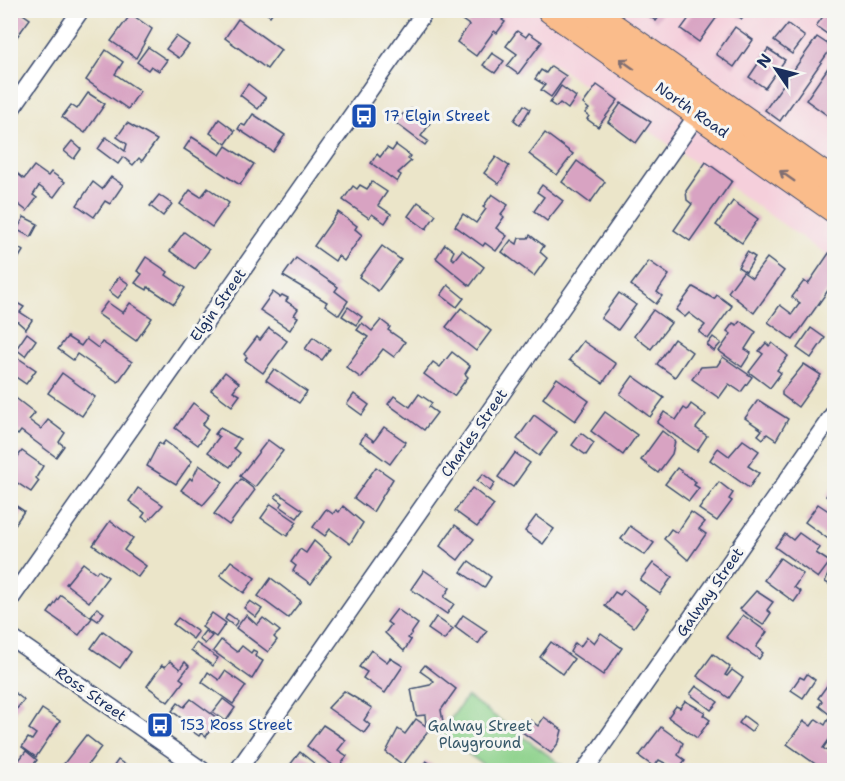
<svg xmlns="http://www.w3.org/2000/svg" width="845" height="781" font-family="'Shantell Sans',sans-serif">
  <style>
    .built { fill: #f5cfdb }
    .green { fill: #8cd18a; stroke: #548074; stroke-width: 1.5 }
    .building { fill: #d8a3c2 }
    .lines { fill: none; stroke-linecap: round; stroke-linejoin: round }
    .minor-casing { stroke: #3a4a6e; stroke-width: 19 }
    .primary-casing { stroke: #3a4a6e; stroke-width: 29 }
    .minor { stroke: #fff; stroke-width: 16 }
    .primary { stroke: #fabc8b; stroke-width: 27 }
    .oneway { stroke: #7f6e72 }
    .labels { text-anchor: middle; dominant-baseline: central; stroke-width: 6; stroke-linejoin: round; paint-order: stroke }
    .street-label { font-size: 15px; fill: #1b2f5e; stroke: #f6f6f2 }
    .transit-label { font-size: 15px; fill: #164399; stroke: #f6f6f2; text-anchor: start }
    .park-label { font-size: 15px; fill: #375869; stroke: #f6f6f2 }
  </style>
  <rect width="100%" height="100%" fill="#f6f6f2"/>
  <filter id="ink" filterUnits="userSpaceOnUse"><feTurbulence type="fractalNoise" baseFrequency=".0167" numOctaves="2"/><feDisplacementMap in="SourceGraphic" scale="12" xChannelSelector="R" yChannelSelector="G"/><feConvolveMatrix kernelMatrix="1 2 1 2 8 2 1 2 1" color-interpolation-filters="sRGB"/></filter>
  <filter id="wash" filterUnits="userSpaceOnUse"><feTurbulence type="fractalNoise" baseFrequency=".008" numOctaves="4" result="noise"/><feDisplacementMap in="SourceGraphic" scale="24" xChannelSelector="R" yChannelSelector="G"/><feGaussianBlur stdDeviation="1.35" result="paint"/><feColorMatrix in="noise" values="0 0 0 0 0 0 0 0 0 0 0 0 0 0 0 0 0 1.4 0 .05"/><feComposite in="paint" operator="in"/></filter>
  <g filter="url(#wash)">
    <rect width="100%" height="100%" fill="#ebe5c9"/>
    <!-- built -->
    <polygon class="built" points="493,10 834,11 834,260 488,18"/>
    <!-- green -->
    <polygon class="green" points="467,696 566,768 564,770 491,770 440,734"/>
    <g id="blocks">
      <!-- building -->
      <g class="building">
        <polygon points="10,10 17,10 30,19 16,38 10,34"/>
        <polygon points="262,10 274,10 270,16"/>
        <polygon points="463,10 482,10 487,14 494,10 504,18 502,20 505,22 497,33 494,31 476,56 457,42 469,25 458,17"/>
        <polygon points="641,10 664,10 656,21"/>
        <polygon points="695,10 722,10 699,42 681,29"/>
        <polygon points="729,10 748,10 742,19"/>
        <polygon points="833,10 834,10 834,39 816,26 827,11 831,13"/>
        <polygon points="131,14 152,29 136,58 111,41"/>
        <polygon points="238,19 281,50 267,69 225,38"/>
        <polygon points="788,24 805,37 792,54 774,41"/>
        <polygon points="735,27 753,40 734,67 716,54"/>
        <polygon points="517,31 526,37 529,33 542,42 518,74 507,66 517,54 506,46"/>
        <polygon points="176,36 189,45 179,58 166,49"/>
        <polygon points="817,37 832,47 780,121 765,110"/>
        <polygon points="148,47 167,60 159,71 151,66 148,70 137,62"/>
        <polygon points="768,49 785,60 765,88 749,77"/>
        <polygon points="106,50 123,62 115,74 140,91 128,109 86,80"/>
        <polygon points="492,53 504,61 495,73 483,65"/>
        <polygon points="834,59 834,120 806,100"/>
        <polygon points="551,66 566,76 551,97 541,90 545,85 535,79 541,70 546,73"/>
        <polygon points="248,84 266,98 258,109 240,95"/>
        <polygon points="597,85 618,100 598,127 587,119 589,116 585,113 589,109 583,104"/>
        <polygon points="561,86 576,97 568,109 560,103 556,107 550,103"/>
        <polygon points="88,93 105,104 85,133 62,117 71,105 77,109"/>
        <polygon points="621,103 651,122 636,143 608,122"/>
        <polygon points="524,105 530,109 520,125 514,120"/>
        <polygon points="411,109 430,124 421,136 428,141 425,145 393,121 398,115 400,117 404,113 407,115"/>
        <polygon points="253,114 285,135 273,152 238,129 241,124 245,126"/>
        <polygon points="219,119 235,131 226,144 210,133"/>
        <polygon points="127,123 157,140 142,161 139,158 133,165 123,157 118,164 98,149 106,137 125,151 127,144 117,137"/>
        <polygon points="545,133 573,154 557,175 529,154"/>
        <polygon points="192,137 220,155 226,146 254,164 240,185 184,149"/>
        <polygon points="72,141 81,149 74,159 64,151"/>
        <polygon points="396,145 411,156 408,159 411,161 398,173 401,175 397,182 371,163 377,154 380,157 387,148 392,151"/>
        <polygon points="496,157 509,166 499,184 484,173"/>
        <polygon points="577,161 605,182 590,203 562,182"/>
        <polygon points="706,162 732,181 690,241 674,230 692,204 687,200 686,191"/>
        <polygon points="34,166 48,176 51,172 65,182 54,197 39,186 33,195 37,198 27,211 10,198 10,173 13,170 24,179"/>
        <polygon points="111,177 123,185 110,204 105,201 94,217 77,205 93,182 102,189"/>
        <polygon points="372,182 387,192 378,205 391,214 385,223 372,214 369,218 343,200 353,186 357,189 360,185 367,189"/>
        <polygon points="542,185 563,201 547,221 534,211 544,197 537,192"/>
        <polygon points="208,188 229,203 212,227 180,204 190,190 201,197"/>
        <polygon points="492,194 508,205 501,214 504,217 496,228 507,236 496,251 485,243 483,246 455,226 463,214 476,223 486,209 483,207"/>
        <polygon points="159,195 172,204 163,216 150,206"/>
        <polygon points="733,201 758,219 742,243 716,225"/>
        <polygon points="418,202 436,215 426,229 408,216"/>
        <polygon points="338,212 357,226 355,229 362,235 344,261 338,256 335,261 314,246"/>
        <polygon points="24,217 38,224 31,237 17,230"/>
        <polygon points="184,232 209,250 195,269 170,251"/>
        <polygon points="530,235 544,246 540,252 547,258 534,276 502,252 511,240 517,244 519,238 528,238"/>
        <polygon points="10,242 23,251 18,259 10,254"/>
        <polygon points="445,244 454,251 451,257 454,260 462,250 484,267 470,286 436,258"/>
        <polygon points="382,246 401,260 378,291 359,277"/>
        <polygon points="834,246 834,282 793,340 768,322 780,305 792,314 800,303 792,297 804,281 808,284"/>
        <polygon points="747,252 755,257 746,272 738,267"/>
        <polygon points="146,257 168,272 166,275 185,288 174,304 148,287 147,290 135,283 142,274 137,271"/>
        <polygon points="296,258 338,287 335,291 348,301 339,315 325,305 327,302 283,276"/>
        <polygon points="767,258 784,271 754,313 728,292 743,272 752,278"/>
        <polygon points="649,261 669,275 657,292 662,296 656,304 631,285"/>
        <polygon points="119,277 129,284 118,298 109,291"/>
        <polygon points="448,285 464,298 457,307 441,295"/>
        <polygon points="693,287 714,299 717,295 732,306 708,339 699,332 705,325 689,313 685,317 676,310"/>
        <polygon points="273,292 280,297 282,295 288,298 286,301 298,309 294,315 298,317 290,330 260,310"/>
        <polygon points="619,293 636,305 618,330 601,318"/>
        <polygon points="10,299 24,307 20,312 32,320 26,329 10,315"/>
        <polygon points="107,302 123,313 130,303 152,318 136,341 98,314"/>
        <polygon points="348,307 362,317 356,325 342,316"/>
        <polygon points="461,308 491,331 476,351 446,327"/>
        <polygon points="653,310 671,323 651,349 634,336"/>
        <polygon points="381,320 390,327 388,330 405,342 394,357 383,349 361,378 346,367 368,337 357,330 362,323 372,331"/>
        <polygon points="740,321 756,332 745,349 751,353 742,367 719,351 731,334 727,331 733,323 737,325"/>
        <polygon points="269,328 287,341 263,373 245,360 247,357 244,354 257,337 260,340"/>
        <polygon points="811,328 825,338 811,358 797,348"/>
        <polygon points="27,333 36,340 25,356 16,349"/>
        <polygon points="67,337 81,346 86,339 98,348 102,342 132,362 118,382 77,354 73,360 58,349"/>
        <polygon points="313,337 330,349 322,360 305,349"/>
        <polygon points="713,337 721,343 714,351 707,345"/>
        <polygon points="674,339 692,352 675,377 657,364"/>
        <polygon points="583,341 616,364 603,383 569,360"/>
        <polygon points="766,343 769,346 772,343 788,356 777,370 781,373 770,388 749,372 763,354 759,351"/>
        <polygon points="452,352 470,366 465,374 468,377 454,396 424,374 433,362 440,367"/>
        <polygon points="15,356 36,370 26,384 10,373 10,363"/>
        <polygon points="723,357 752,377 741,392 729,384 719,398 692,379 701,367 717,366"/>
        <polygon points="804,364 821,375 798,407 782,395 782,391"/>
        <polygon points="274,369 307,392 299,403 266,380"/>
        <polygon points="225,372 239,383 233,391 240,395 232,406 211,390"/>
        <polygon points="62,373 95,397 82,416 48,393"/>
        <polygon points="633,376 664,398 650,417 620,394"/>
        <polygon points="557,378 589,401 575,421 543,398"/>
        <polygon points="354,394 369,405 362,415 347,404"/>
        <polygon points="419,394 432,403 429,407 437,413 424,430 388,404 394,396 410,407"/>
        <polygon points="13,396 35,413 29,420 41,429 48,420 65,433 59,442 64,446 56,457 21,431 18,435 10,429"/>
        <polygon points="758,400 788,419 776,440 767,434 763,439 758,435 762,430 745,418"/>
        <polygon points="193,403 209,415 202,425 208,430 198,445 175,428"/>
        <polygon points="691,404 706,415 696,428 707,436 697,451 657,423 664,412 676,420 684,408 687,410"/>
        <polygon points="605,412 637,435 623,455 591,431"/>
        <polygon points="534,415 557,432 539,456 517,439"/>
        <polygon points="384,427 406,442 390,464 360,442 365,434 374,441"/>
        <polygon points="220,428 240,439 234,448 240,453 230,467 208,452 219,437 215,434"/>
        <polygon points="662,431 675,441 672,454 658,473 641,460"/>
        <polygon points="581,433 594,443 586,455 572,445"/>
        <polygon points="268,440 283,451 255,487 240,476"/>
        <polygon points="743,440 759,451 748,466 759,473 749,488 710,460 718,448 729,456"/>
        <polygon points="165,441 192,461 176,484 147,466 159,443 162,445"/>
        <polygon points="22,451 43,466 36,478 39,481 31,492 10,478 10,467"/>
        <polygon points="515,453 530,463 513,487 498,477"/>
        <polygon points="199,465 223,482 203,505 181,490 190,478 192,480"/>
        <polygon points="376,467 393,479 373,512 354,498"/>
        <polygon points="677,468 696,482 694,485 699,488 689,501 665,484"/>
        <polygon points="483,474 495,483 490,491 477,481"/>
        <polygon points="241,479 255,490 229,525 214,514"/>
        <polygon points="719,482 733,493 729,499 732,501 717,521 699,509"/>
        <polygon points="834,485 834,502 826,496"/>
        <polygon points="138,488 163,505 148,521 142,517 145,513 129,501"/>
        <polygon points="472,488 494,505 477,527 455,511"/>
        <polygon points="278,493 303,510 297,518 280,506 283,503 275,497"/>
        <polygon points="10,502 24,511 10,532"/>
        <polygon points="271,504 297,522 287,536 261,518"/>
        <polygon points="818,504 833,514 829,518 834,522 834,543 805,522"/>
        <polygon points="343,506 363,523 350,544 330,529 325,536 313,527 326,509 333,514 336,510 339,512"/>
        <polygon points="691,512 705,522 699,529 706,534 688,560 664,539 671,529 677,533"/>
        <polygon points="536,516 554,529 543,544 525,531"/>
        <polygon points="110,521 133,538 124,550 146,566 138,577 93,545"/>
        <polygon points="455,525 474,539 458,560 440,546"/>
        <polygon points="630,526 654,543 645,555 621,539"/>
        <polygon points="799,533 820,548 816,553 830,562 818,578 775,547 785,534 793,540"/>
        <polygon points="314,541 331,556 311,584 293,571 296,566 291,562 300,549 306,553"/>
        <polygon points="780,558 803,574 794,587 801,592 794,602 764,580"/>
        <polygon points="231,561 255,578 244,593 220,575"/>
        <polygon points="469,561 491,577 484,588 461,572"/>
        <polygon points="83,563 96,573 98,570 108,577 89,602 66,584"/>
        <polygon points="653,563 672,577 660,594 640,580"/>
        <polygon points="832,564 834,565 834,587 825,582"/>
        <polygon points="424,570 450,588 444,597 454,604 447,614 411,589"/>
        <polygon points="271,578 301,601 288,618 258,596"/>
        <polygon points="624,590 648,608 634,627 605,606 615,592 620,595"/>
        <polygon points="756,591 773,602 767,610 771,613 763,625 740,609"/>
        <polygon points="61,595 92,618 79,635 48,613"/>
        <polygon points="250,601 262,609 256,617 244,608"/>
        <polygon points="97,608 104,613 98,621 91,616"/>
        <polygon points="397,609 418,624 408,638 411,640 404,651 385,633 391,625 387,622"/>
        <polygon points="212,613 226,623 216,637 202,627"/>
        <polygon points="228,614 238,621 234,626 225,619"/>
        <polygon points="246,615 257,625 263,618 280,631 274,637 277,640 268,652 236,628"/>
        <polygon points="463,615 487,631 478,644 455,627"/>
        <polygon points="743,615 767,632 756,647 763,653 759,659 726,637"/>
        <polygon points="436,617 453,629 444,640 428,629"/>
        <polygon points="178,618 198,632 193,639 173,624"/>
        <polygon points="103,631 131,652 120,668 91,648"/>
        <polygon points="205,631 212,636 205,644 199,639"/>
        <polygon points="601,633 622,648 603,675 570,652 575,643 580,647 587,637 594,643"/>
        <polygon points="221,640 237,652 242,646 251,653 253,650 257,652 255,656 263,661 252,679 213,651"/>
        <polygon points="551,642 574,659 563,674 540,657"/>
        <polygon points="196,643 218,658 213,666 191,650"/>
        <polygon points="371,650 387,662 390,658 403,666 385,693 363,678 367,672 359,667"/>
        <polygon points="713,654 730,667 725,675 727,676 732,670 743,678 729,698 697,676"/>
        <polygon points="170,661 180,669 185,662 189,666 180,678 184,681 168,702 147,686 162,665 165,667"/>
        <polygon points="425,665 456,689 441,710 443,722 426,725 425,715 416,716 411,689 430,685 434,681 420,671"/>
        <polygon points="225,671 246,686 233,704 202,682 208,672 219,680"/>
        <polygon points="807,674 815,680 803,698 791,690 800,677 804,679"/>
        <polygon points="831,680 834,683 834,718 819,706 822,701 818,698"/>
        <polygon points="696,686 718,702 711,710 690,694"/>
        <polygon points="10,689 24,700 10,717"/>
        <polygon points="344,691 372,708 364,720 370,725 364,733 328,708"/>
        <polygon points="191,699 217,718 206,737 201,733 199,736 192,731 194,728 172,711 178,703 184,707"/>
        <polygon points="223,699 235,708 226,721 213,712"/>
        <polygon points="685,701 705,712 703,715 710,720 697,738 668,717 676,706 680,708"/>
        <polygon points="42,709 60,721 36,757 22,747 28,738 32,740 36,734 29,729"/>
        <polygon points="744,716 756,725 751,732 739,723"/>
        <polygon points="544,717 562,730 559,742 551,753 521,731 530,720 538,726"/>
        <polygon points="829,718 834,722 834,733 823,748 834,756 834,763 829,770 824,770 787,744 804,721 811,726 816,719 825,725"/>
        <polygon points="416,719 430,729 403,765 386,752 398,729 405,734"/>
        <polygon points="323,725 346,740 338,750 347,756 338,769 307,746"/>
        <polygon points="661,727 683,743 678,755 685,760 678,770 659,760 654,767 639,756"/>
        <polygon points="86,735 101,747 84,770 59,770"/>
        <polygon points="26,751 37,760 29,770 17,770 13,768"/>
        <polygon points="300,752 315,764 310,770 286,770"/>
        <polygon points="118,760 133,770 111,770"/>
        <polygon points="426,761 440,770 419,770"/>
      </g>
    </g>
  </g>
  <g filter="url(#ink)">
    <use href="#blocks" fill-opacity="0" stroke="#3a4a6e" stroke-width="1.5"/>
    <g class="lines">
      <defs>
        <g id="minor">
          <polyline points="10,111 81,10"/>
          <polyline points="10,600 426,10"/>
          <polyline points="10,637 202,770"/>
          <polyline points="238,770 702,108"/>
          <polyline points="585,770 834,413"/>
        </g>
        <g id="primary">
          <polyline points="551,10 834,209"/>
          <polyline points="589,10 834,183"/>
        </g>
      </defs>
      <!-- minor casing -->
      <use href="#minor" class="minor-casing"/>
      <!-- primary casing -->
      <use href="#primary" class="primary-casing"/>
      <!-- minor -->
      <use href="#minor" class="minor"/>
      <!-- primary -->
      <use href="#primary" class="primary"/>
    </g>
    <!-- one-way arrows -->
    <defs><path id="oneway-shaft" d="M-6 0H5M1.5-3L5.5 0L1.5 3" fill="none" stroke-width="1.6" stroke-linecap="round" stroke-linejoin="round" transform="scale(1.5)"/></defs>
    <g class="oneway">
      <use href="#oneway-shaft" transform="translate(627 64) rotate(-145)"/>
      <use href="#oneway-shaft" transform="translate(787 176) rotate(-145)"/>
    </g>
  </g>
  <!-- icons -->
  <defs>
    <symbol id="bus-square" viewBox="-11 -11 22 22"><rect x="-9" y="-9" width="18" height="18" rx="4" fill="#1a4fb4" stroke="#f6f6f2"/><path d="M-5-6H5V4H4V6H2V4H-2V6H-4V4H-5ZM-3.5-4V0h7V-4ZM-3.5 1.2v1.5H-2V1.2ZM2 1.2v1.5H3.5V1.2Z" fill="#fff"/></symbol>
  </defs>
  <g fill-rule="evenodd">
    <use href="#bus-square" x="349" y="101" width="30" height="30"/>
    <use href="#bus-square" x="145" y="710" width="30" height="30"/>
  </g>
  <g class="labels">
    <!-- street labels -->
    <g class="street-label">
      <text transform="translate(692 110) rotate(35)">North Road</text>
      <text transform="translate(218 305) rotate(-55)">Elgin Street</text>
      <text transform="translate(474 433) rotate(-55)">Charles Street</text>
      <text transform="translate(710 592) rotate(-55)">Galway Street</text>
      <text transform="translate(91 694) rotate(35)">Ross Street</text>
    </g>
    <!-- transit labels -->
    <g class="transit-label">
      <text x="384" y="116">17 Elgin Street</text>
      <text x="180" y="725">153 Ross Street</text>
    </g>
    <!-- park labels -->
    <g class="park-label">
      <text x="480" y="726">Galway Street<tspan x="480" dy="17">Playground</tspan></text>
    </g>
  </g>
  <!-- margin -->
  <rect width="845" height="781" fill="none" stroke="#f6f6f2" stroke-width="36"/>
  <!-- north arrow -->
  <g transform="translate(776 69) rotate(305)" stroke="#f6f6f2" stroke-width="4.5" paint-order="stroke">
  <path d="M0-4.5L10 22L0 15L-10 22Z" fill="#1b2f5e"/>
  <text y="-9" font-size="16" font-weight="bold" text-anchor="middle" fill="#1b2f5e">N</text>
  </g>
</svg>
